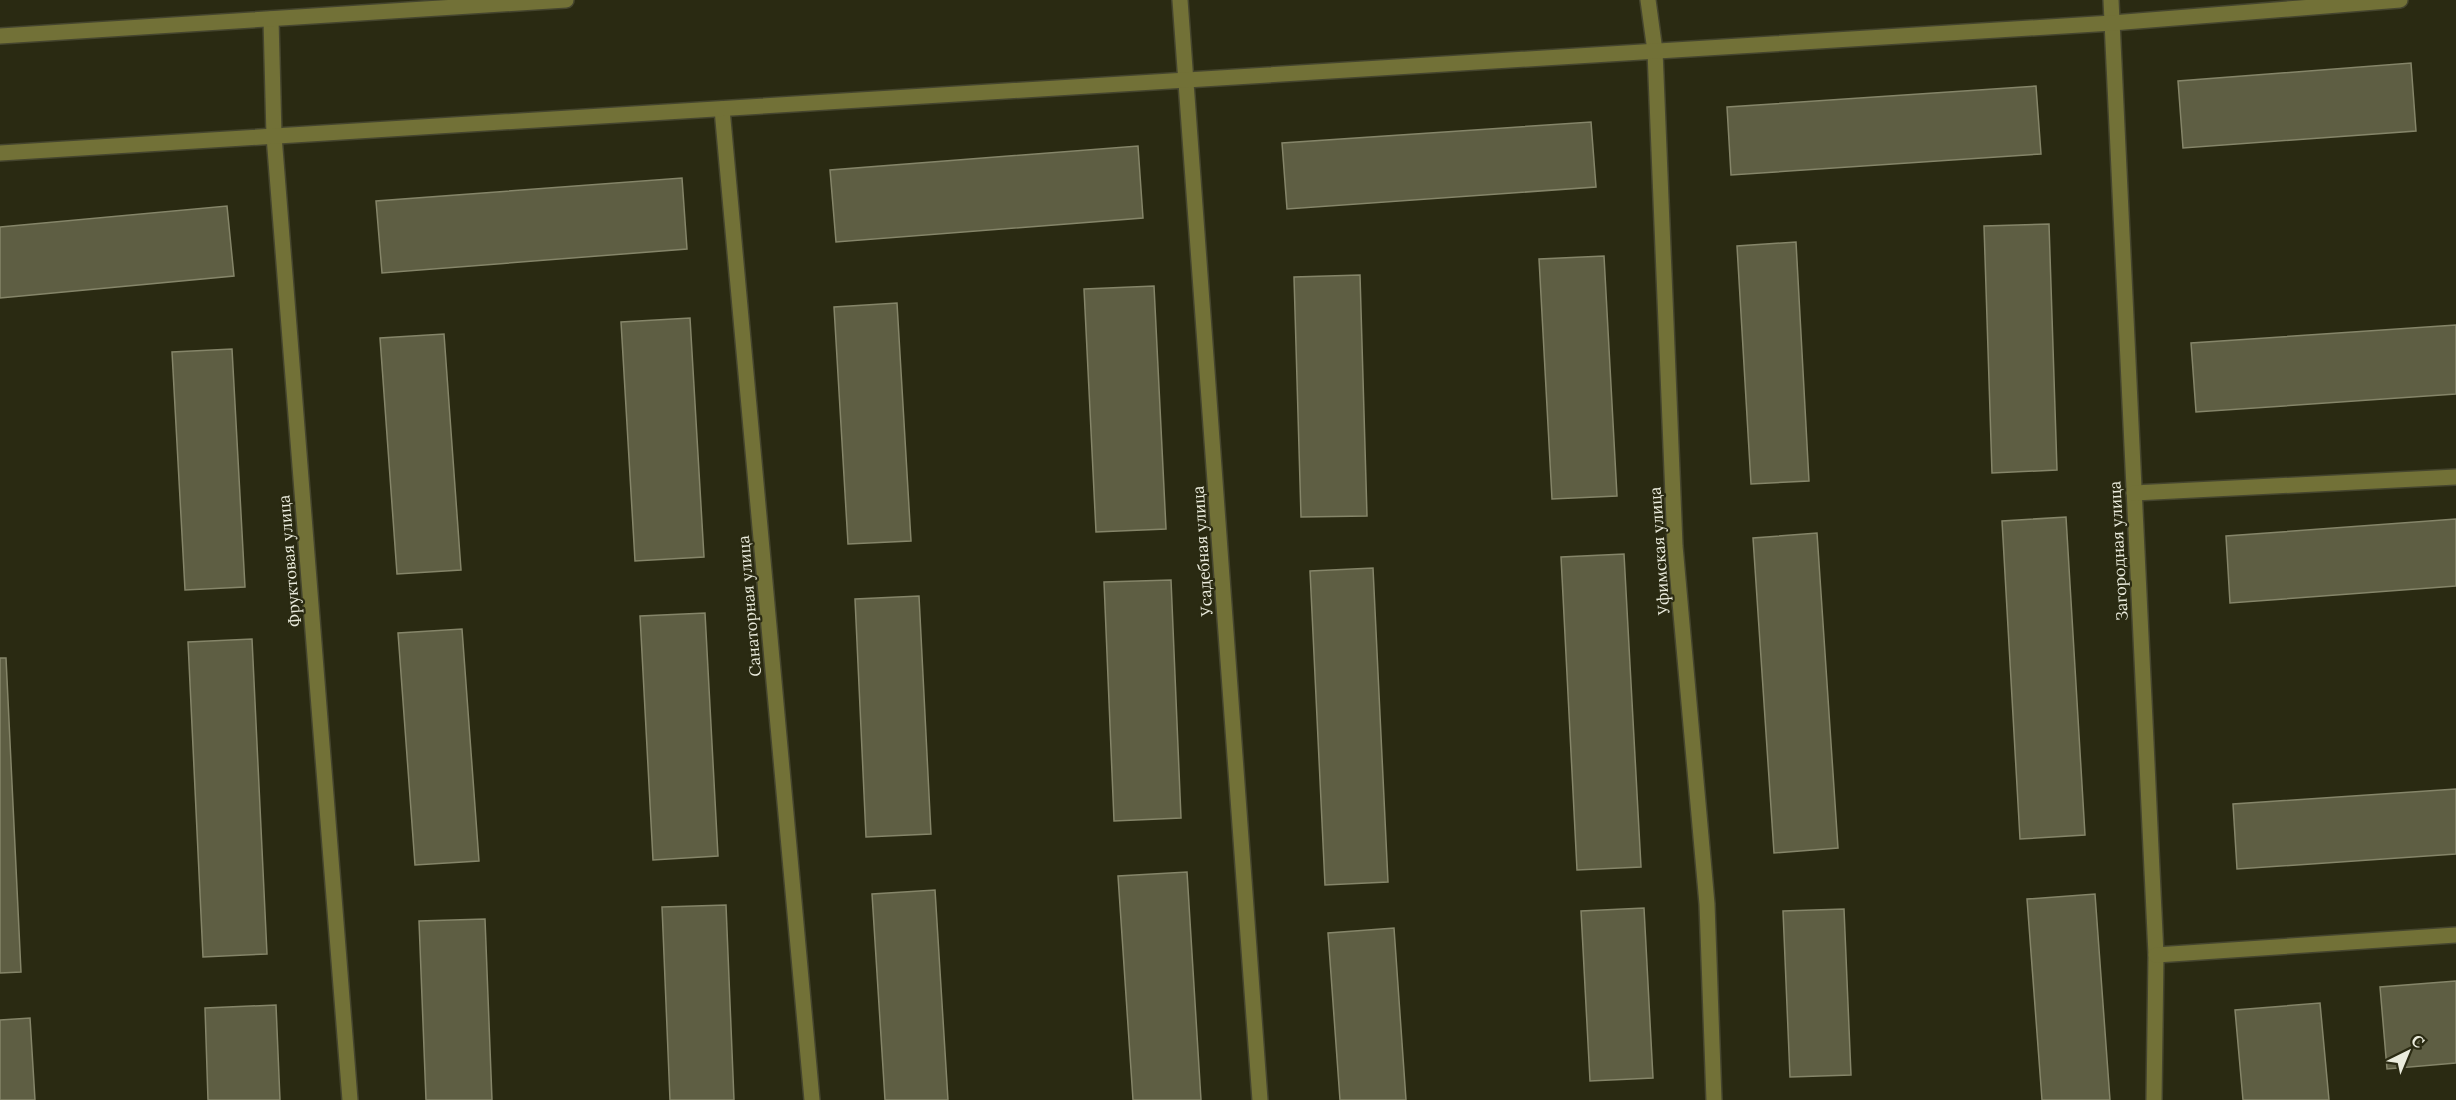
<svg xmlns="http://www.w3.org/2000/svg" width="2456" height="1100" font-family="Lora,serif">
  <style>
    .building { fill: #5e5e43; stroke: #858569; stroke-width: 1.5 }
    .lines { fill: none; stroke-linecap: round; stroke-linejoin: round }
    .minor-casing { stroke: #45452e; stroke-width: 18 }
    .minor { stroke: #727137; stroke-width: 15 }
    .labels { text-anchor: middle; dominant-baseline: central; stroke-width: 4.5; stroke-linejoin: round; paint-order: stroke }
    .street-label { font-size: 16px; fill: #ebecdd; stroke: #2a2a12 }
  </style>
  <rect width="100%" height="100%" fill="#2a2a12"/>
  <!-- building -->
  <g class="building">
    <polygon points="2411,63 2416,131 2183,148 2178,81"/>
    <polygon points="2036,86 2041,154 1731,175 1727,107"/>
    <polygon points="1591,122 1596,187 1287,209 1282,143"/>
    <polygon points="1138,146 1143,218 836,242 830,170"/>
    <polygon points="682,178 687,249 382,273 376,201"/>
    <polygon points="227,206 234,276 0,298 0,227"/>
    <polygon points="2049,224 2057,470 1992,473 1984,226"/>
    <polygon points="1796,242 1809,481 1751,484 1737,246"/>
    <polygon points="1604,256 1617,496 1552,499 1539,259"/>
    <polygon points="1360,275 1367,516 1301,517 1294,277"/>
    <polygon points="1154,286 1166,529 1096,532 1084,289"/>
    <polygon points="897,303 911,541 848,544 834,307"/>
    <polygon points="690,318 704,557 635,561 621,322"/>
    <polygon points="2456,325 2456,394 2196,412 2191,343"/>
    <polygon points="444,334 461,570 397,574 380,338"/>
    <polygon points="232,349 245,587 185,590 172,352"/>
    <polygon points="2066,517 2085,835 2020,839 2002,521"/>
    <polygon points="2456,519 2456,586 2230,603 2226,536"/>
    <polygon points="1817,533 1838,848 1774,853 1753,538"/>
    <polygon points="1624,554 1641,867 1577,870 1561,557"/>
    <polygon points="1373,568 1388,882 1325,885 1310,571"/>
    <polygon points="1171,580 1181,818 1114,821 1104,582"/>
    <polygon points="919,596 931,834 866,837 855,599"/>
    <polygon points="705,613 718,856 653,860 640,616"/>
    <polygon points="462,629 479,861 415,865 398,633"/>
    <polygon points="252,639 267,954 203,957 188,642"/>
    <polygon points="0,658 6,658 21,972 0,973"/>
    <polygon points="2456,789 2456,854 2237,869 2233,804"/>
    <polygon points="1187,872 1201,1100 1133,1100 1118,876"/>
    <polygon points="935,890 948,1100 885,1100 872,894"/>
    <polygon points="2095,894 2110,1100 2042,1100 2027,899"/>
    <polygon points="726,905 734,1100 670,1100 662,907"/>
    <polygon points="1644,908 1653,1078 1590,1081 1581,911"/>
    <polygon points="1844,909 1851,1075 1790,1077 1783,911"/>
    <polygon points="485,919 492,1100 426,1100 419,921"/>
    <polygon points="1394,928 1406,1100 1340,1100 1328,933"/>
    <polygon points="2456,981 2456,1063 2387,1069 2380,987"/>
    <polygon points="2320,1003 2329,1100 2243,1100 2235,1010"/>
    <polygon points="276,1005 280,1100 208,1100 205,1008"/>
    <polygon points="30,1018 35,1100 0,1100 0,1020"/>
  </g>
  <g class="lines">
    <defs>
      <g id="minor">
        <polyline points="1180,0 1260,1100"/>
        <polyline points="1648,0 1655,51 1675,546 1707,904 1714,1100"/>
        <polyline points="2111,0 2156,955 2154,1100"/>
        <polyline points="271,19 274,136 350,1100"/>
        <polyline points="0,36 566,0"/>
        <polyline points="722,109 812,1100"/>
        <polyline points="0,153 2112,23 2400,0"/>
        <polyline points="2134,493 2456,477"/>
        <polyline points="2156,955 2456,935"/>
      </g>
    </defs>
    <!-- minor casing -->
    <use href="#minor" class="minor-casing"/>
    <!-- minor -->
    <use href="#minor" class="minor"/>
  </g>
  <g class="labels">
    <!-- street labels -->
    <g class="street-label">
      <text transform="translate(1202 551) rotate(-94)">Усадебная улица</text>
      <text transform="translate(1659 551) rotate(-94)">Уфимская улица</text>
      <text transform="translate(2118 551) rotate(-93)">Загородная улица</text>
      <text transform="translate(289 561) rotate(-95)">Фруктовая улица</text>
      <text transform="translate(749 606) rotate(-95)">Санаторная улица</text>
    </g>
  </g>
  <!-- north arrow -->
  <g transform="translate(2408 1052) rotate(43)" stroke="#2a2a12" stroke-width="4.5" paint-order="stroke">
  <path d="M0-4.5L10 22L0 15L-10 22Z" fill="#ebecdd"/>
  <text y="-9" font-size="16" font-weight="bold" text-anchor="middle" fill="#ebecdd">С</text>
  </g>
</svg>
